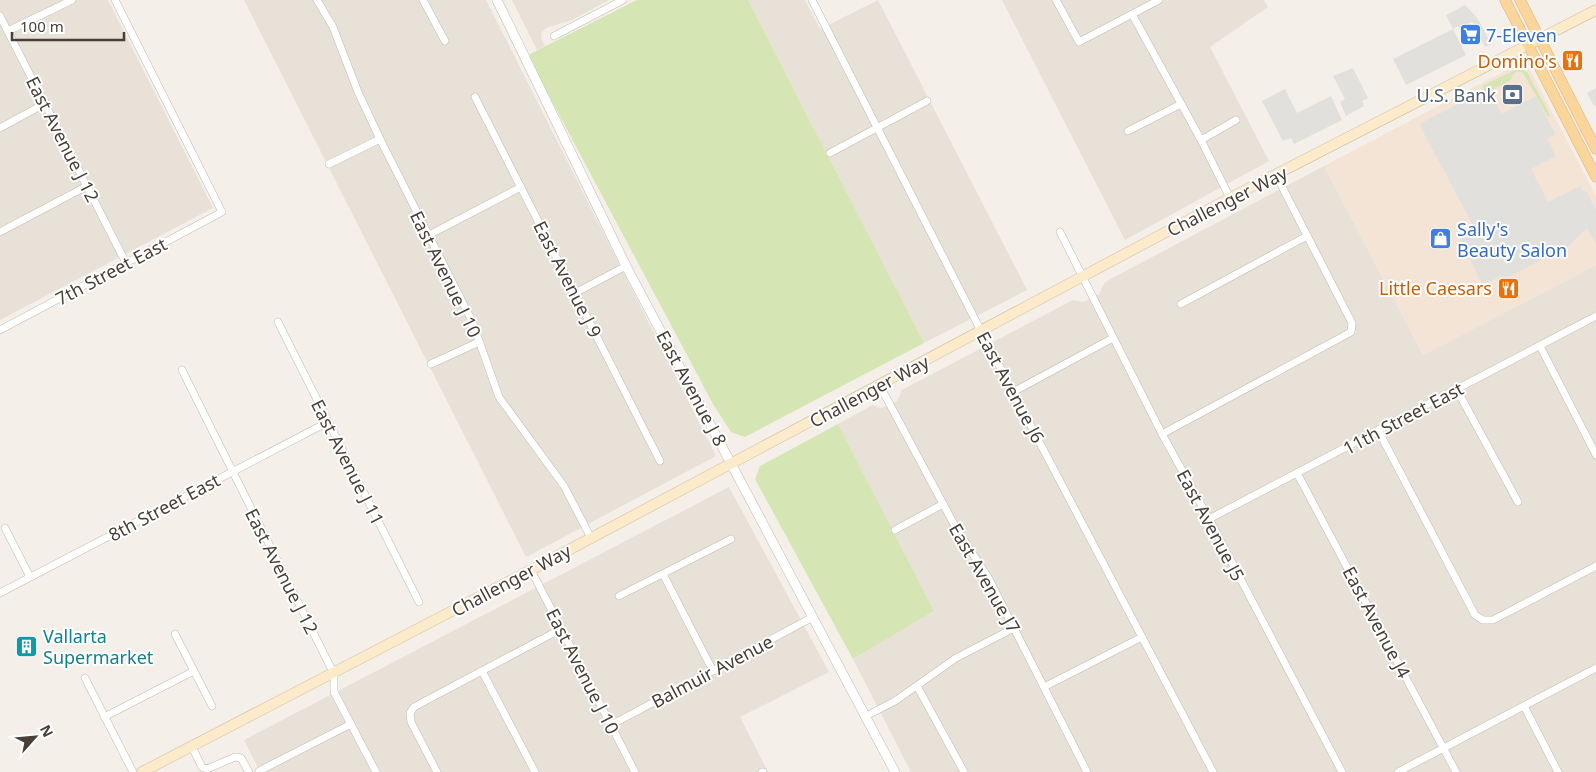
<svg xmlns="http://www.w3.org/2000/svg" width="1596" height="772" font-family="'Noto Sans',sans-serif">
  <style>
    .residential { fill: #e7e1d7 }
    .commercial { fill: #f4e4d6 }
    .green { fill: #d5e6b4 }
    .parking { fill: #e2e0dd }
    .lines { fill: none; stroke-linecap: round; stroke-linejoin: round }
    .minor-casing { stroke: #c2b9af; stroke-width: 8 }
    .tertiary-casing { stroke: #c2b9af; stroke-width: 10 }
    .secondary-casing { stroke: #d1bd9a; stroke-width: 11 }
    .primary-casing { stroke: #dfb06c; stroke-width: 11 }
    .minor { stroke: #fff; stroke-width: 7 }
    .tertiary { stroke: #fff; stroke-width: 9 }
    .secondary { stroke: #fcebcb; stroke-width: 10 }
    .primary { stroke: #fad59c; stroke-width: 10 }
    .labels { text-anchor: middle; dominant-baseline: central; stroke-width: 4; stroke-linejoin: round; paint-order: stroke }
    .shop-label { font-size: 18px; fill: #366cbe; stroke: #fff; text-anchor: start }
    .food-label { font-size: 18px; fill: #c56008; stroke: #fff; text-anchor: end }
    .service-label { font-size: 18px; fill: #4e5e75; stroke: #fff; text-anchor: end }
    .street-label { font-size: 18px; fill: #473f38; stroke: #fff }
    .culture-label { font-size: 18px; fill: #0d838f; stroke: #fff; text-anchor: start }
  </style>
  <rect width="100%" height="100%" fill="#f4efe9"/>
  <!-- residential -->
  <g class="residential">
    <polygon points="0,0 108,0 213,208 0,320"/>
    <polygon points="244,0 486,0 716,456 526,557"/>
    <polygon points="512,0 609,0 572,20 546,28 542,32 541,38 545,46 537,50"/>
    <polygon points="748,0 805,0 820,29 878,0 1027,290 924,343"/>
    <polygon points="1002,0 1264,0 1268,7 1210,47 1269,161 1125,240"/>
    <polygon points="1324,166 1423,355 1596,265 1596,772 911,772 853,659 934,611 838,424 873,405 882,408 897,401 902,390 1073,300 1083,302 1099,294 1105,282"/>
    <polygon points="729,487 829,672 740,717 768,772 260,772 244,740"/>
  </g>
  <!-- commercial -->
  <polygon class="commercial" points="1518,64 1523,64 1530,70 1596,196 1596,265 1423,355 1324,166"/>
  <!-- green -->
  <g class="green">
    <polygon points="637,0 748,0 924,343 745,437 731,432 713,404 529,58 530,54"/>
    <polygon points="1519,68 1527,72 1550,115 1548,117 1523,73 1518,71 1513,74 1511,80 1486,93 1482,86"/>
    <polygon points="838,424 934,611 853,659 755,479 760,466"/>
  </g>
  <!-- parking -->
  <g class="parking">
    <polygon points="1465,5 1478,19 1491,44 1485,47 1472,22 1459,28 1458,26 1453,29 1466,55 1406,85 1393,59 1453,29 1446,15"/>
    <polygon points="1353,68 1368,98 1362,101 1364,106 1346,116 1340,102 1345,99 1333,76"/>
    <polygon points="1596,88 1596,105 1594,106 1587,93"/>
    <polygon points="1285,89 1297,113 1331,96 1342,120 1294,144 1291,138 1283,141 1262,101"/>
    <polygon points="1480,93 1483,98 1491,94 1502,114 1536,96 1555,134 1547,139 1556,156 1531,169 1548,202 1580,186 1582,191 1586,191 1596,210 1596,244 1587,228 1568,246 1504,279 1500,274 1499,277 1483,285 1460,240 1476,231 1419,124"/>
  </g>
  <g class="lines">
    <defs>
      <g id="minor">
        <polyline points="317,0 333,27 358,92 380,139 472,321 499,397 564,486 591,538"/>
        <polyline points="423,0 445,41"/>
        <polyline points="812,0 981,331 1213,772"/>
        <polyline points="1056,0 1079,42 1159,0"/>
        <polyline points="1132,14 1201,140 1230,198"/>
        <polyline points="0,16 126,263"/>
        <polyline points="8,31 72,0"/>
        <polyline points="554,36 623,0"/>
        <polyline points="475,97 660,461"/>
        <polyline points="0,128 46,103"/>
        <polyline points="1128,131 1181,104"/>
        <polyline points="1201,140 1236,120"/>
        <polyline points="830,153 927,101"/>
        <polyline points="329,164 380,139"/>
        <polyline points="0,232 87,186"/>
        <polyline points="1060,232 1162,434 1209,519 1342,772"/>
        <polyline points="427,236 521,187"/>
        <polyline points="575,293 626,266"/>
        <polyline points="1181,304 1307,236"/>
        <polyline points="278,322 419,602"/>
        <polyline points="0,330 222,212 115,0"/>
        <polyline points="1540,346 1596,455"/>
        <polyline points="431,364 479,342"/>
        <polyline points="182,370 334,674 334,692 376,772"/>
        <polyline points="880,386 956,528 989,579 1087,772"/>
        <polyline points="1457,390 1518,502"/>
        <polyline points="1013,392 1113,338"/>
        <polyline points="1378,430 1475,615 1483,620 1493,620 1596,566"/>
        <polyline points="1162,434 1351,332 1352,323 1276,175"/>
        <polyline points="1297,473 1456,772"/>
        <polyline points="1209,519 1596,316"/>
        <polyline points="5,528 30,577"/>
        <polyline points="895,530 943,504"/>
        <polyline points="531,570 635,772"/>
        <polyline points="663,574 713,671"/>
        <polyline points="0,593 328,422"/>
        <polyline points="619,596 731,539"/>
        <polyline points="175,634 212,706"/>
        <polyline points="482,671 535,772"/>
        <polyline points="85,678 133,772"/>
        <polyline points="917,686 964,772"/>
        <polyline points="1044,687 1142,637"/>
        <polyline points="1524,706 1558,772"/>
        <polyline points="866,716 895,701 956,658 1014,628"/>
        <polyline points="104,717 194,671"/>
        <polyline points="611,725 813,617"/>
        <polyline points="192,747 202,767 207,769 235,757 241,758 249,772"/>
        <polyline points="259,771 351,724"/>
        <polyline points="437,772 411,722 410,713 414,707 561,629"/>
        <polyline points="762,772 763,772"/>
        <polyline points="1398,772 1596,668"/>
      </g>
      <polyline id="tertiary" points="497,0 626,266 895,772"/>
      <polyline id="secondary" points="142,772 531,570 1230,198 1596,10"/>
      <g id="primary">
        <polyline points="1505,0 1596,177"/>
        <polyline points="1520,0 1596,149"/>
      </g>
    </defs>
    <!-- minor casing -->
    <use href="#minor" class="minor-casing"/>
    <!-- tertiary casing -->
    <use href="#tertiary" class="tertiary-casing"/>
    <!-- secondary casing -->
    <use href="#secondary" class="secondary-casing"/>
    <!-- primary casing -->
    <use href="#primary" class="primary-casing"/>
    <!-- minor -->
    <use href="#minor" class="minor"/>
    <!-- tertiary -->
    <use href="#tertiary" class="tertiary"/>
    <!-- secondary -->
    <use href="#secondary" class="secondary"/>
    <!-- primary -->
    <use href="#primary" class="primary"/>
  </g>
  <!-- icons -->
  <defs>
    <symbol id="supermarket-square" viewBox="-11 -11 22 22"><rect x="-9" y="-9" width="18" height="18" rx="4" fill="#3f7fe0" stroke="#fff"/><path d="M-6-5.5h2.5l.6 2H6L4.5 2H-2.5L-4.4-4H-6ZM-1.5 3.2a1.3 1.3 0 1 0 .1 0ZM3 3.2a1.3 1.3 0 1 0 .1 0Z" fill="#fff"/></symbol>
    <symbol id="restaurant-square" viewBox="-11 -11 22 22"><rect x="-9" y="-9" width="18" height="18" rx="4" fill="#e8710a" stroke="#fff"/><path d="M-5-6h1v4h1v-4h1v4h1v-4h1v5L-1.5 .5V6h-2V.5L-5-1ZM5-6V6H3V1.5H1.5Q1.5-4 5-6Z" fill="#fff"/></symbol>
    <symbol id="bank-square" viewBox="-11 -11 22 22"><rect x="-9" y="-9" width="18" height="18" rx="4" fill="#5c6f8a" stroke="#fff"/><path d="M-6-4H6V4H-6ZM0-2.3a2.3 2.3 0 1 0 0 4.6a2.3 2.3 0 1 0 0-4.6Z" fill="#fff"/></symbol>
    <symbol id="shop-square" viewBox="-11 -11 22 22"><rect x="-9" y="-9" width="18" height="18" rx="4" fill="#3f7fe0" stroke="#fff"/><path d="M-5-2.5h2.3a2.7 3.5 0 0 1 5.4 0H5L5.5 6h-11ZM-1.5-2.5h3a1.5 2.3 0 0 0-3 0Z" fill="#fff"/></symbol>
    <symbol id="building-square" viewBox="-11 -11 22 22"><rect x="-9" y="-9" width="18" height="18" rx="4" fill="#0f9aa8" stroke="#fff"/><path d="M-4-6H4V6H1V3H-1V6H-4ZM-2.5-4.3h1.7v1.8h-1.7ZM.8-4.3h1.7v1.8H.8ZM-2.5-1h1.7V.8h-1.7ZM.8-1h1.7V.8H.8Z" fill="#fff"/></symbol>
  </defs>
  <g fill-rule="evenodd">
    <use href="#supermarket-square" x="1458" y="22" width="25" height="25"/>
    <use href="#restaurant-square" x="1560" y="48" width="25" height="25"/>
    <use href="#bank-square" x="1500" y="82" width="25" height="25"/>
    <use href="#shop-square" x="1428" y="226" width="25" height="25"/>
    <use href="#restaurant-square" x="1496" y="276" width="25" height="25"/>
    <use href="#building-square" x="14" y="634" width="25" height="25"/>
  </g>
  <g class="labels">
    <!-- shop labels -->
    <g class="shop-label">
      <text x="1486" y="35">7-Eleven</text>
      <text x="1457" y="229">Sally's<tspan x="1457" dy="21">Beauty Salon</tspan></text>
    </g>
    <!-- food labels -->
    <g class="food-label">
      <text x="1557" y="61">Domino's</text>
      <text x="1492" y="288">Little Caesars</text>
    </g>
    <!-- service labels -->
    <g class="service-label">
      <text x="1496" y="95">U.S. Bank</text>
    </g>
    <!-- street labels -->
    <g class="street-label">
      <text transform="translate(63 139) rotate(63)">East Avenue J 12</text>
      <text transform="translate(1227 201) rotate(-27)">Challenger Way</text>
      <text transform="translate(111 271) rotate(-28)">7th Street East</text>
      <text transform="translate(446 274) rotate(64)">East Avenue J 10</text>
      <text transform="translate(568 279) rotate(63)">East Avenue J 9</text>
      <text transform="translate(1011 387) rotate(62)">East Avenue J6</text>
      <text transform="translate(692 388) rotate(62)">East Avenue J 8</text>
      <text transform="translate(869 391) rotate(-28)">Challenger Way</text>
      <text transform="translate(1403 418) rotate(-28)">11th Street East</text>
      <text transform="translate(348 462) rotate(63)">East Avenue J 11</text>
      <text transform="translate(164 507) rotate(-28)">8th Street East</text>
      <text transform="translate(1211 525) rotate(62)">East Avenue J5</text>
      <text transform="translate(282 571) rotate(63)">East Avenue J 12</text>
      <text transform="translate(985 578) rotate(60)">East Avenue J7</text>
      <text transform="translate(511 580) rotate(-28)">Challenger Way</text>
      <text transform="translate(1377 622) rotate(62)">East Avenue J4</text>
      <text transform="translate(583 671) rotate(63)">East Avenue J 10</text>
      <text transform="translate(712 671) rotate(-28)">Balmuir Avenue</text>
    </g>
    <!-- culture labels -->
    <g class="culture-label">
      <text x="43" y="636">Vallarta<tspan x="43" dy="21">Supermarket</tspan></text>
    </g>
  </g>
  <!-- north arrow -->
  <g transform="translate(35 737) rotate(63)" stroke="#ffffff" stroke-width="4" paint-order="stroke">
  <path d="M0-4L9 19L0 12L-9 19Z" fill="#473f38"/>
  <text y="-8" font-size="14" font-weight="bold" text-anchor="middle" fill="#473f38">N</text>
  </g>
  <!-- scale -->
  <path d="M12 32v8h112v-8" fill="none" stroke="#473f38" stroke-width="2.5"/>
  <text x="20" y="32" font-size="15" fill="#473f38" stroke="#ffffff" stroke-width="4" paint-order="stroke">100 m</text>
</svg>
